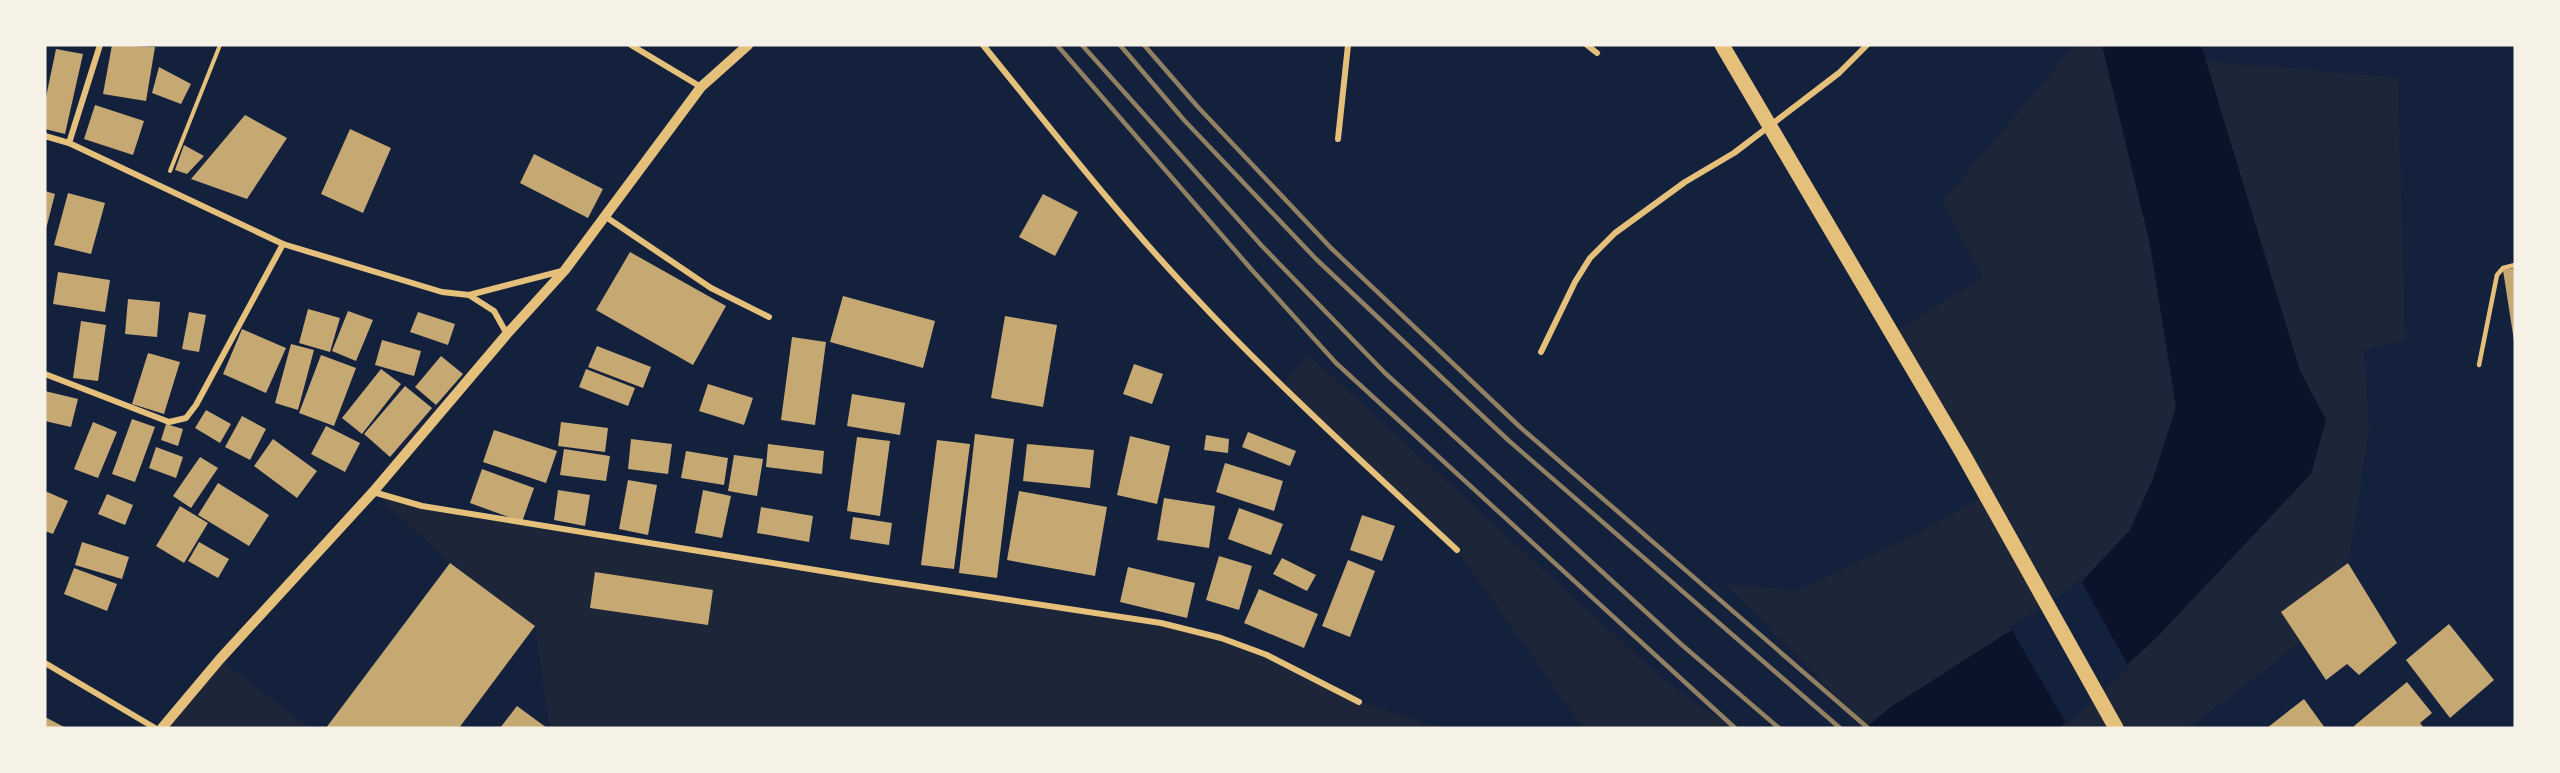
<svg xmlns="http://www.w3.org/2000/svg" width="2560" height="773" font-family="Roboto,sans-serif">
  <style>
    .green { fill: #1d2539 }
    .water { fill: #0b132b }
    .pier { fill: #14213d }
    .building { fill: #c6a872 }
    .lines { fill: none; stroke-linecap: round; stroke-linejoin: round }
    .path { stroke: #e5c07b; stroke-width: 4 }
    .service { stroke: #e5c07b; stroke-width: 4.5 }
    .minor { stroke: #e5c07b; stroke-width: 6 }
    .tertiary { stroke: #e5c07b; stroke-width: 10 }
    .primary { stroke: #e5c07b; stroke-width: 15 }
    .rail { stroke: #918062; stroke-width: 4.5 }
  </style>
  <rect width="100%" height="100%" fill="#14213d"/>
  <!-- green -->
  <g class="green">
    <polygon points="2075,45 2102,45 2150,244 2176,407 2153,479 2130,530 2073,591 1891,707 1867,727 1725,584 1796,591 1911,537 1985,495 1892,334 1983,277 1942,202"/>
    <polygon points="2206,61 2398,78 2405,340 2364,350 2369,430 2348,563 2281,612 2301,642 2189,728 2060,728 2158,636 2326,420 2300,371"/>
    <polygon points="1310,356 1665,681 1733,728 1583,728 1457,550 1281,385"/>
    <polygon points="373,492 422,506 1161,623 1267,655 1359,702 1443,728 550,728 535,626 450,563"/>
    <polygon points="220,659 309,728 162,728"/>
  </g>
  <!-- water -->
  <polygon class="water" points="2102,45 2201,45 2300,371 2326,420 2311,474 2158,636 2059,728 1865,728 1891,707 2073,591 2130,530 2153,479 2176,407 2150,244"/>
  <!-- pier -->
  <polygon class="pier" points="2080,579 2129,667 2067,725 2010,627 2071,588"/>
  <!-- building -->
  <g class="building">
    <polygon points="112,45 155,47 146,101 103,94"/>
    <polygon points="56,49 83,54 65,134 45,129 45,102"/>
    <polygon points="159,67 191,84 181,104 152,93"/>
    <polygon points="95,105 144,121 133,155 84,139"/>
    <polygon points="245,115 287,138 247,199 191,179"/>
    <polygon points="350,129 391,148 363,213 321,194"/>
    <polygon points="184,145 204,156 187,174 175,170"/>
    <polygon points="534,154 603,189 588,218 520,183"/>
    <polygon points="45,191 55,194 46,229 45,229"/>
    <polygon points="68,193 105,203 91,254 54,245"/>
    <polygon points="1043,194 1078,212 1055,256 1019,237"/>
    <polygon points="630,252 726,306 693,365 596,310"/>
    <polygon points="2515,268 2515,341 2514,341 2503,270"/>
    <polygon points="58,272 110,280 105,312 53,304"/>
    <polygon points="843,296 935,321 923,368 830,342"/>
    <polygon points="128,299 160,302 157,337 125,334"/>
    <polygon points="308,309 340,318 330,352 299,343"/>
    <polygon points="348,311 373,320 356,361 332,351"/>
    <polygon points="189,312 206,315 199,352 182,349"/>
    <polygon points="418,312 455,324 448,345 410,332"/>
    <polygon points="1005,316 1057,325 1043,407 991,398"/>
    <polygon points="81,321 106,325 98,381 73,378"/>
    <polygon points="242,329 286,348 266,393 223,374"/>
    <polygon points="792,337 826,342 815,425 781,420"/>
    <polygon points="382,340 421,351 414,376 375,365"/>
    <polygon points="291,344 314,350 298,410 275,403"/>
    <polygon points="597,346 651,367 643,388 588,367"/>
    <polygon points="148,353 180,362 164,414 132,404"/>
    <polygon points="321,355 356,368 334,426 299,413"/>
    <polygon points="441,356 463,374 436,405 415,387"/>
    <polygon points="1134,364 1163,374 1152,404 1123,394"/>
    <polygon points="381,369 401,384 362,434 342,418"/>
    <polygon points="586,369 635,388 628,406 579,387"/>
    <polygon points="708,384 753,398 744,425 699,411"/>
    <polygon points="405,386 432,408 390,457 364,434"/>
    <polygon points="45,391 78,399 71,427 45,421"/>
    <polygon points="852,394 905,403 900,435 847,426"/>
    <polygon points="206,410 231,424 220,443 195,428"/>
    <polygon points="242,416 266,429 250,460 225,447"/>
    <polygon points="132,419 155,427 135,482 112,474"/>
    <polygon points="93,422 117,432 98,478 74,469"/>
    <polygon points="561,422 608,428 605,452 558,446"/>
    <polygon points="166,424 183,429 178,446 161,440"/>
    <polygon points="326,426 360,443 345,472 311,454"/>
    <polygon points="494,430 557,451 546,483 483,462"/>
    <polygon points="1248,432 1296,451 1290,466 1242,447"/>
    <polygon points="975,434 1014,439 997,578 959,573"/>
    <polygon points="1206,435 1229,439 1228,453 1204,450"/>
    <polygon points="1130,436 1170,446 1157,504 1117,495"/>
    <polygon points="857,437 890,441 880,516 847,511"/>
    <polygon points="273,439 317,471 297,498 254,466"/>
    <polygon points="631,439 672,444 668,474 628,469"/>
    <polygon points="937,440 970,444 954,569 921,565"/>
    <polygon points="768,444 824,451 822,474 766,467"/>
    <polygon points="1027,444 1094,450 1090,488 1023,481"/>
    <polygon points="156,447 183,457 176,478 149,468"/>
    <polygon points="564,449 610,456 606,481 560,475"/>
    <polygon points="686,451 728,458 724,485 681,478"/>
    <polygon points="734,455 763,459 757,496 728,491"/>
    <polygon points="200,457 218,468 191,508 173,496"/>
    <polygon points="1225,463 1283,481 1274,511 1216,492"/>
    <polygon points="482,469 534,488 522,522 470,503"/>
    <polygon points="628,480 657,485 648,535 619,529"/>
    <polygon points="218,483 269,515 249,546 198,515"/>
    <polygon points="558,490 590,495 585,526 554,520"/>
    <polygon points="703,490 731,496 722,538 695,533"/>
    <polygon points="45,491 68,501 53,534 45,531"/>
    <polygon points="1019,491 1107,507 1095,576 1007,560"/>
    <polygon points="107,494 133,505 125,525 98,514"/>
    <polygon points="1164,498 1215,506 1209,548 1157,540"/>
    <polygon points="180,506 208,523 184,563 156,546"/>
    <polygon points="761,507 813,516 809,542 757,533"/>
    <polygon points="1239,508 1283,524 1271,555 1228,539"/>
    <polygon points="1362,515 1395,526 1382,561 1350,550"/>
    <polygon points="853,517 892,523 889,545 850,539"/>
    <polygon points="82,542 129,557 122,579 75,565"/>
    <polygon points="199,542 229,559 218,578 188,561"/>
    <polygon points="1219,556 1252,566 1239,610 1206,600"/>
    <polygon points="1282,558 1316,575 1307,591 1273,574"/>
    <polygon points="1348,560 1375,571 1350,637 1322,626"/>
    <polygon points="450,563 535,626 459,728 326,728"/>
    <polygon points="2348,563 2397,643 2359,675 2347,664 2326,680 2281,612"/>
    <polygon points="1128,567 1195,583 1187,618 1120,602"/>
    <polygon points="74,568 117,584 107,611 64,594"/>
    <polygon points="595,572 713,590 708,625 590,608"/>
    <polygon points="1259,589 1318,614 1304,648 1244,623"/>
    <polygon points="2449,624 2494,680 2450,718 2406,660"/>
    <polygon points="2407,682 2432,713 2420,723 2424,728 2355,728 2354,726"/>
    <polygon points="2304,699 2325,728 2267,728"/>
    <polygon points="517,706 547,728 500,728"/>
    <polygon points="45,717 66,728 45,728"/>
  </g>
  <g class="lines">
    <!-- path -->
    <polyline class="path" points="170,171 220,45"/>
    <!-- service -->
    <polyline class="service" points="2479,365 2497,275 2503,268 2515,265"/>
    <!-- minor -->
    <g class="minor">
      <polyline points="631,45 701,87"/>
      <path d="M983,45C1053,131 1120,218 1196,298C1278,386 1368,467 1457,550"/>
      <polyline points="1587,45 1597,53"/>
      <polyline points="45,136 69,143 283,244 442,292 469,295 562,271"/>
      <polyline points="1338,139 1348,45"/>
      <polyline points="69,143 100,45"/>
      <polyline points="606,217 711,288 769,317"/>
      <polyline points="469,295 494,311 507,334"/>
      <polyline points="1541,352 1575,282 1590,258 1615,233 1685,182 1734,153 1839,73 1867,45"/>
      <polyline points="45,374 169,422 186,418 196,405 283,244"/>
      <polyline points="373,492 422,506 871,579 1161,623 1221,638 1267,655 1359,702"/>
      <polyline points="45,663 155,728"/>
    </g>
    <!-- tertiary -->
    <polyline class="tertiary" points="162,728 220,659 373,492 507,334 565,270 701,87 748,45"/>
    <!-- primary -->
    <polyline class="primary" points="1722,45 1963,454 2116,728"/>
    <!-- rail -->
    <g class="rail">
      <polyline points="1057,45 1252,270 1336,363 1735,728"/>
      <polyline points="1082,45 1262,246 1385,373 1682,645 1779,728"/>
      <polyline points="1120,45 1184,120 1316,259 1508,440 1840,728"/>
      <polyline points="1144,45 1197,106 1331,248 1520,427 1868,728"/>
    </g>
  </g>
  <!-- border -->
  <rect width="2560" height="773" fill="none" stroke="#f6f1e7" stroke-width="93"/>
</svg>
